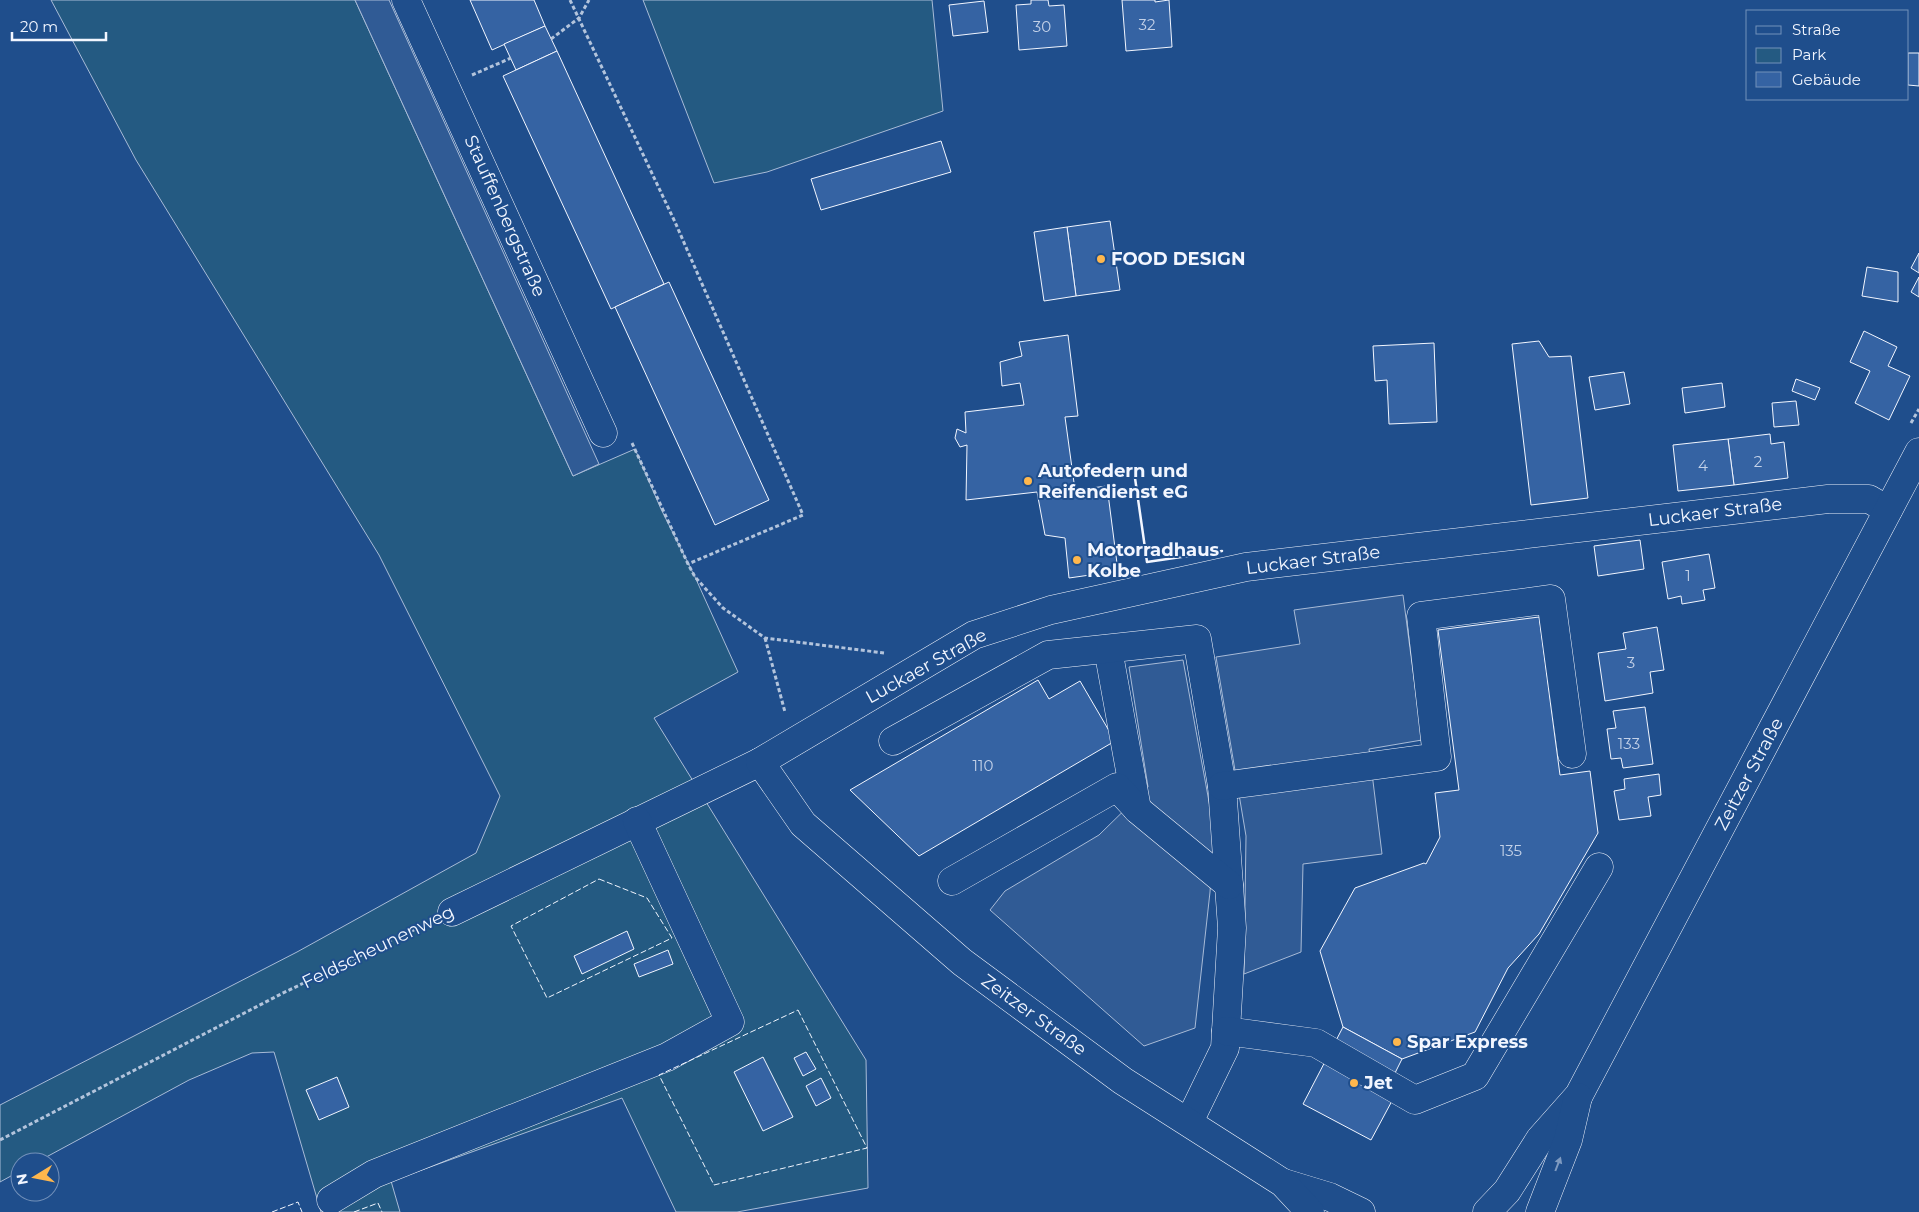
<svg xmlns="http://www.w3.org/2000/svg" width="1919" height="1212" font-family="Montserrat,sans-serif">
  <style>
    .green { fill: #245a82; stroke: #a8bbd7 }
    .parking { fill: #305b95; stroke: #a8bbd7 }
    .building { fill: #3563a3; stroke: #f2f6ff }
    .lines { fill: none; stroke-linecap: round; stroke-linejoin: round }
    .minor-casing { stroke: #f2f6ff; stroke-width: 29 }
    .major-casing { stroke: #f2f6ff; stroke-width: 29 }
    .path { stroke: #b3c4dc; stroke-width: 3; stroke-dasharray: 4 2.5; stroke-linecap: butt }
    .minor { stroke: #1f4e8c; stroke-width: 28 }
    .major { stroke: #1f4e8c; stroke-width: 28 }
    .fence { stroke: #f2f6ff; stroke-width: 1; stroke-dasharray: 6 2.5; stroke-linecap: butt }
    .wall { stroke: #f2f6ff; stroke-width: 2.5 }
    .oneway { fill: #7e9ac0 }
    .poi-dot { fill: #ffb74d; stroke: #1f4e8c; stroke-width: 2 }
    .labels { text-anchor: middle; dominant-baseline: central; stroke-width: 4; stroke-linejoin: round; paint-order: stroke }
    .number-label { font-size: 15px; fill: #c3d1e8 }
    .street-label { font-size: 18px; fill: #f2f6ff; stroke: #1f4e8c }
    .poi-label { font-size: 18px; font-weight: bold; fill: #f2f6ff; stroke: #1f4e8c; text-anchor: start }
  </style>
  <rect width="100%" height="100%" fill="#1f4e8c"/>
  <!-- green -->
  <g class="green">
    <polygon points="51,0 355,0 573,476 635,449 661,509 695,577 738,672 654,718 866,1060 868,1188 737,1212 676,1212 622,1098 391,1181 400,1212 321,1212 274,1052 252,1053 189,1080 37,1162 20,1162 20,1171 0,1182 0,1105 297,952 476,853 500,796 379,555 136,160"/>
    <polygon points="643,0 932,0 943,111 767,172 714,183"/>
  </g>
  <!-- parking -->
  <g class="parking">
    <polygon points="355,0 389,0 599,464 573,476"/>
    <polygon points="1403,595 1422,740 1369,749 1382,854 1303,864 1301,952 1244,974 1246,836 1216,657 1300,644 1294,610"/>
    <polygon points="1183,660 1214,829 1210,892 1195,1028 1144,1046 990,910 1005,891 1099,835 1148,787 1129,667"/>
  </g>
  <!-- building -->
  <g class="building">
    <polygon points="470,0 534,0 545,26 492,50"/>
    <polygon points="1031,0 1048,0 1049,6 1064,5 1067,46 1019,50 1016,5 1031,4"/>
    <polygon points="1122,0 1155,0 1155,2 1169,0 1172,47 1126,51"/>
    <polygon points="984,1 988,32 953,36 949,5"/>
    <polygon points="545,26 557,51 516,70 504,44"/>
    <polygon points="557,51 664,284 611,309 503,76"/>
    <polygon points="1908,53 1919,53 1919,86 1908,85"/>
    <polygon points="941,141 951,172 821,210 811,179"/>
    <polygon points="1110,221 1120,290 1076,296 1067,227"/>
    <polygon points="1067,227 1076,296 1044,301 1034,232"/>
    <polygon points="1919,253 1919,273 1911,268"/>
    <polygon points="1867,267 1898,272 1898,302 1862,296"/>
    <polygon points="1919,277 1919,297 1911,292"/>
    <polygon points="669,282 769,500 715,525 615,307"/>
    <polygon points="1864,331 1897,347 1888,366 1910,376 1889,420 1855,403 1870,371 1850,362"/>
    <polygon points="1068,335 1078,416 1065,417 1075,490 1107,486 1118,571 1069,578 1065,538 1045,535 1037,492 966,500 967,445 960,447 955,438 957,429 966,433 965,412 1024,405 1020,383 1002,386 1000,362 1022,356 1019,342"/>
    <polygon points="1539,341 1549,357 1571,356 1588,498 1531,505 1512,344"/>
    <polygon points="1434,343 1437,422 1389,424 1387,380 1375,381 1373,346"/>
    <polygon points="1624,372 1630,404 1595,410 1589,377"/>
    <polygon points="1796,379 1820,388 1815,400 1792,391"/>
    <polygon points="1722,383 1725,407 1685,413 1682,388"/>
    <polygon points="1796,401 1799,425 1774,427 1772,403"/>
    <polygon points="1770,434 1771,444 1784,442 1788,478 1734,485 1728,439"/>
    <polygon points="1728,439 1734,485 1678,491 1673,445"/>
    <polygon points="1640,540 1644,569 1598,576 1594,546"/>
    <polygon points="1709,554 1715,588 1703,590 1705,600 1682,604 1681,596 1668,599 1662,562"/>
    <polygon points="1539,617 1560,775 1590,771 1598,833 1539,934 1508,968 1475,1032 1402,1059 1343,1027 1320,951 1355,888 1424,863 1426,864 1440,837 1435,793 1459,790 1438,630"/>
    <polygon points="1657,627 1664,670 1650,672 1653,693 1605,701 1598,653 1626,649 1623,633"/>
    <polygon points="1038,680 1049,699 1080,681 1115,741 919,856 850,790"/>
    <polygon points="1645,707 1653,764 1623,768 1621,758 1611,759 1607,729 1616,728 1613,711"/>
    <polygon points="1659,774 1661,795 1648,797 1651,816 1619,820 1614,791 1625,789 1624,779"/>
    <polygon points="627,931 634,949 582,974 574,956"/>
    <polygon points="668,950 673,964 639,977 634,964"/>
    <polygon points="1343,1027 1402,1059 1391,1081 1400,1086 1371,1140 1303,1104"/>
    <polygon points="806,1052 816,1069 803,1076 794,1058"/>
    <polygon points="763,1057 793,1117 763,1131 734,1072"/>
    <polygon points="337,1077 349,1107 319,1120 306,1090"/>
    <polygon points="821,1078 831,1098 816,1106 806,1086"/>
  </g>
  <g class="lines">
    <defs>
      <g id="minor">
        <polyline points="406,0 603,433"/>
        <polyline points="1108,649 1137,809"/>
        <polyline points="893,741 1048,655 1197,639 1222,786 1232,928 1225,1048 1189,1122"/>
        <polyline points="1222,786 1437,757 1421,616 1551,599 1572,754"/>
        <polyline points="952,881 1117,787 1138,810 1229,885"/>
        <polyline points="452,912 760,762"/>
        <polyline points="1226,1031 1316,1043 1415,1100 1475,1076 1599,867"/>
        <polyline points="1284,1183 1330,1197 1361,1212"/>
        <polyline points="331,1200 374,1174 667,1057 730,1022 637,821"/>
        <polyline points="1310,1212 1283,1183 1123,1081 962,962 803,824 760,762 974,635 1051,610 1246,567 1828,499 1869,499 1888,510"/>
      </g>
      <g id="major">
        <polyline points="1487,1212 1507,1191 1540,1139 1579,1095 1919,452"/>
        <polyline points="1540,1212 1568,1140 1578,1097"/>
      </g>
    </defs>
    <!-- minor casing -->
    <use href="#minor" class="minor-casing"/>
    <!-- major casing -->
    <use href="#major" class="major-casing"/>
    <!-- path -->
    <g class="path">
      <polyline points="570,0 675,222 803,515 688,564"/>
      <polyline points="551,39 579,18 589,0"/>
      <polyline points="472,75 511,58"/>
      <polyline points="1911,423 1919,409"/>
      <polyline points="632,443 688,564 695,577 723,608 765,638 884,653"/>
      <polyline points="765,638 785,712"/>
      <polyline points="0,1140 281,994 426,924"/>
    </g>
    <!-- minor -->
    <use href="#minor" class="minor"/>
    <!-- major -->
    <use href="#major" class="major"/>
    <!-- fence -->
    <g class="fence">
      <polygon points="599,879 647,898 672,938 547,998 511,926"/>
      <polygon points="798,1010 867,1148 714,1185 659,1075"/>
      <polyline points="272,1212 298,1202 302,1212"/>
      <polyline points="354,1212 378,1203 382,1212"/>
    </g>
    <!-- wall -->
    <polyline class="wall" points="1135,478 1147,562 1222,551"/>
  </g>
  <!-- one-way arrows -->
  <defs><path id="oneway-solid" d="M-6-.8H1V-3.2L6.5 0L1 3.2V.8H-6Z" transform="scale(1.25)"/></defs>
  <use class="oneway" href="#oneway-solid" transform="translate(1558 1164) rotate(-69)"/>
  <!-- markers -->
  <g class="poi-dot">
    <circle cx="1101" cy="259" r="5"/>
    <circle cx="1028" cy="481" r="5"/>
    <circle cx="1077" cy="560" r="5"/>
    <circle cx="1397" cy="1042" r="5"/>
    <circle cx="1354" cy="1083" r="5"/>
  </g>
  <g class="labels">
    <!-- number labels -->
    <g class="number-label">
      <text x="1147" y="24">32</text>
      <text x="1042" y="26">30</text>
      <text x="1758" y="461">2</text>
      <text x="1703" y="465">4</text>
      <text x="1688" y="575">1</text>
      <text x="1631" y="662">3</text>
      <text x="1629" y="743">133</text>
      <text x="983" y="765">110</text>
      <text x="1511" y="850">135</text>
    </g>
    <!-- street labels -->
    <g class="street-label">
      <text transform="translate(505 216) rotate(66)">Stauffenbergstraße</text>
      <text transform="translate(1715 512) rotate(-7)">Luckaer Straße</text>
      <text transform="translate(1313 560) rotate(-7)">Luckaer Straße</text>
      <text transform="translate(926 666) rotate(-29)">Luckaer Straße</text>
      <text transform="translate(1749 774) rotate(-62)">Zeitzer Straße</text>
      <text transform="translate(378 947) rotate(-26)">Feldscheunenweg</text>
      <text transform="translate(1034 1015) rotate(36)">Zeitzer Straße</text>
    </g>
    <!-- poi labels -->
    <g class="poi-label">
      <text x="1111" y="259">FOOD DESIGN</text>
      <text x="1038" y="471">Autofedern und<tspan x="1038" dy="21">Reifendienst eG</tspan></text>
      <text x="1087" y="550">Motorradhaus<tspan x="1087" dy="21">Kolbe</tspan></text>
      <text x="1407" y="1042">Spar Express</text>
      <text x="1364" y="1083">Jet</text>
    </g>
  </g>
  <!-- legend -->
  <rect x="1746" y="10" width="162" height="90" fill="#1f4e8c" stroke="#7391ba"/>
  <rect x="1756" y="26" width="25" height="8" fill="#1f4e8c" stroke="#7391ba"/>
  <text x="1792" y="35" font-size="15" fill="#f2f6ff">Straße</text>
  <rect x="1756" y="48" width="25" height="15" fill="#245a82" stroke="#7391ba"/>
  <text x="1792" y="60" font-size="15" fill="#f2f6ff">Park</text>
  <rect x="1756" y="72" width="25" height="15" fill="#3563a3" stroke="#7391ba"/>
  <text x="1792" y="85" font-size="15" fill="#f2f6ff">Gebäude</text>
  <!-- north arrow -->
  <g transform="translate(35 1177) rotate(260)"><circle r="24" fill="#1f4e8c" stroke="#7391ba"/>
  <path d="M0-4L9 19L0 12L-9 19Z" fill="#ffb74d"/>
  <text y="-8" font-size="14" font-weight="bold" text-anchor="middle" fill="#f2f6ff">N</text>
  </g>
  <!-- scale -->
  <path d="M12 32v8h94v-8" fill="none" stroke="#f2f6ff" stroke-width="2.5"/>
  <text x="20" y="32" font-size="15" fill="#f2f6ff" stroke="#1f4e8c" stroke-width="4" paint-order="stroke">20 m</text>
</svg>
